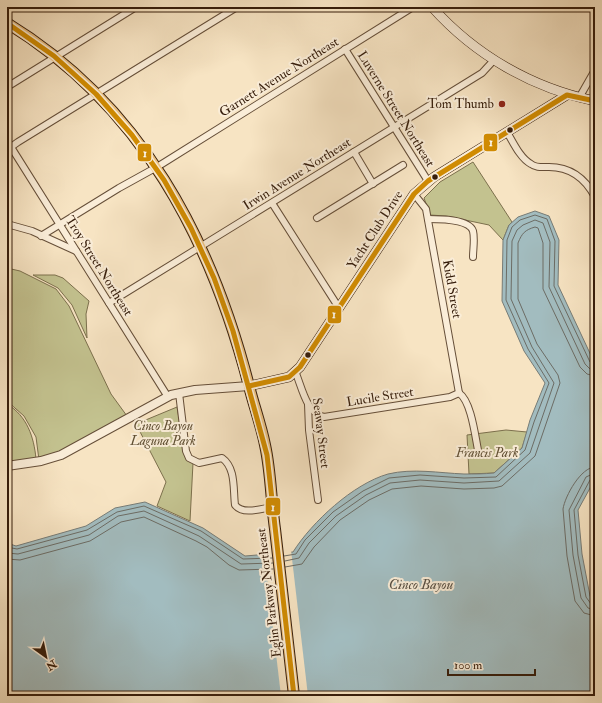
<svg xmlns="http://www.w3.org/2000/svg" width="602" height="703" font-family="'IM FELL Double Pica',serif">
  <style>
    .green { fill: #c3c28f; stroke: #7c704d }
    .water { fill: #a2bcbf; stroke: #777c77 }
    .pier { fill: #f7e4c3 }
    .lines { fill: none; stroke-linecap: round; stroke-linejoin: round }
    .shore { stroke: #6c6c65; stroke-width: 1 }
    .minor-casing { stroke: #664f39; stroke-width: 8 }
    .tertiary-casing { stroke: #664f39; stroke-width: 10 }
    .secondary-casing { stroke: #361d0b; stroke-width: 10 }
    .trunk-casing { stroke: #361d0b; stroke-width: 12 }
    .minor { stroke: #faedd8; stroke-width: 6 }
    .tertiary { stroke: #faedd8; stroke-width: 8 }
    .secondary { stroke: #faedd8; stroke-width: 9 }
    .trunk { stroke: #ecc282; stroke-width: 10 }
    .bus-1-casing { stroke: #faedd8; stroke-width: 8 }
    .bus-1 { stroke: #d08b02; stroke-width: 5 }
    .poi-dot { fill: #8f2418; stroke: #faedd8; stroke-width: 1.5 }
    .bus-dot { fill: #361d0b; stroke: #faedd8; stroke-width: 1.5 }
    .labels { text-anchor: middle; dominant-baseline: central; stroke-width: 4; stroke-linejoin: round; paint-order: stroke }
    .street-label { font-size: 13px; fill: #361d0b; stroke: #faedd8 }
    .poi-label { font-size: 13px; fill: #361d0b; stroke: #faedd8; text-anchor: end }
    .park-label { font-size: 13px; font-style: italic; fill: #604f33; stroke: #faedd8 }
    .water-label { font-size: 14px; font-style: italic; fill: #564d41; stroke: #faedd8 }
    .line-badge { stroke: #faedd8; stroke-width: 1.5 }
    .badge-label { font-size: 11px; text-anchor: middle; font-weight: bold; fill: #fff }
  </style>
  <rect width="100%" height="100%" fill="#f7e4c3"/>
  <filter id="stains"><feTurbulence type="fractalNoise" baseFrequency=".005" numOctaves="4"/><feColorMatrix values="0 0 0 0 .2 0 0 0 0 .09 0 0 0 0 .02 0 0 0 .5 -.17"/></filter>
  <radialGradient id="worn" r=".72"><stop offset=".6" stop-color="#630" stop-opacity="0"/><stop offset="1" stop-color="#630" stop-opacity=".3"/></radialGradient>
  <!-- green -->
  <g class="green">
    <polygon points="473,162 512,222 509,225 503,240 489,225 446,216 430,215 424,198 440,182"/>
    <polygon points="7,268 20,271 56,289 69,306 111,394 127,416 71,447 39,460 36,437 24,416 7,401"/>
    <polygon points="33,275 55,275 63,278 89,301 86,314 87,338 72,305 58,288"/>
    <path d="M7,404C27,416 34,437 36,459L7,463Z"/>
    <polygon points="177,407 183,441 193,463 190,521 157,506 166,482 136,424"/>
    <polygon points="506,430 527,432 522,448 494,473 469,474 467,435"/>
  </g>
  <!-- water -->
  <path class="water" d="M535,211L549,216L559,240L558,285L595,364V479L578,510L582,554L590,596L595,603V696H7V543L16,546L86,526L115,508L145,502L203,528L245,556L293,552C312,522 353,484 388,474C413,468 439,473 464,474C474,474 484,474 494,473L522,448L530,420L545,383L524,351L502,301L503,240L509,225L518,217Z"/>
  <!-- pier -->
  <polygon class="pier" points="291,550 308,696 281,696 264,552"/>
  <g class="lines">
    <!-- shore -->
    <g class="shore">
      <path d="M595,467C581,467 565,496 563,509L567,556L575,601L584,613L595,616"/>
      <polyline points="595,473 586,477 569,510 573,555 581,598 588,608 595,610"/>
      <polyline points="595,478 590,480 574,510 578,555 586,597 591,604 595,605"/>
      <polyline points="7,547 17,549 87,530 117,512 144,506 201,531 243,559 272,558"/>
      <polyline points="7,553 18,554 89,535 118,516 144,511 199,536 241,564 273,563"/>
      <polyline points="284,556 296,554 305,540 333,512 363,491 389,478 420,475 464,478 496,477 525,450 534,422 549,383 528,349 506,300 507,240 512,227 520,220 535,215 547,219 555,241 554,286 590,362 595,364"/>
      <polyline points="7,559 20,560 90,541 121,522 144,517 196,541 207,547 229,565 239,570 273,569"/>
      <polyline points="285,561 299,558 309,543 336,516 366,495 390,483 420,480 464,483 499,481 530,453 554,383 532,347 511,299 512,241 517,230 523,225 535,220 543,223 550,242 549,287 585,364 590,369 595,369"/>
      <path d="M285,567L302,564L314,547L340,520L369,500L392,489L421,486L464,489L494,488L502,486L535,456L560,383L558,375L537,344L518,299V243C522,233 525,230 535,227L538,228L543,243V289L580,367L587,374L595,376"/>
    </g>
    <defs>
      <g id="minor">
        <polyline points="345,49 428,181"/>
        <polyline points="7,87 136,7"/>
        <polyline points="579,98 595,70"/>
        <path d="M507,132C513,142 520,158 531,164C536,168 542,167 549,167C570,167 585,178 595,197"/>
        <polyline points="11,147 168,397"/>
        <polyline points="354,152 373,184"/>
        <polyline points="7,155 11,147 18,142 237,7"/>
        <polyline points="414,194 426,209 459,393"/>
        <polyline points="272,203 339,308"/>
        <polyline points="317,218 403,165"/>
        <path d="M428,219C439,219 469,219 473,231C475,239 473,249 473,257"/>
        <polyline points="7,224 32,231 76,251"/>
        <polyline points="41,236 119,188 157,167 413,7"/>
        <polyline points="109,303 482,73 494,60"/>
        <path d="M295,371C302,387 306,413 324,417L450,397L459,393"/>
        <path d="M179,393L186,451L189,458L199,463L222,458C236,468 233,489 235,505C243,515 260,509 272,507"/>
        <path d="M459,393C471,401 475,435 478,450"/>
        <polyline points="308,404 309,430 318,500"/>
      </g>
      <polyline id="tertiary" points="7,466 41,461 61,455 171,395 195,390 249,386"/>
      <g id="secondary">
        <path d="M432,7C475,55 532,88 595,101"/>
        <polyline points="249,386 289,377 300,367 414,194 434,177 567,95"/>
      </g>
      <path id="trunk" d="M7,23C141,105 211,238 249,386C254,406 261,425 265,445C271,472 271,501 275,529C281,584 288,640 294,696"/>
    </defs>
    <!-- minor casing -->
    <use href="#minor" class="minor-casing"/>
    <!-- tertiary casing -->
    <use href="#tertiary" class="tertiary-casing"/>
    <!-- secondary casing -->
    <use href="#secondary" class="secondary-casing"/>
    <!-- trunk casing -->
    <use href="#trunk" class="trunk-casing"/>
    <!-- minor -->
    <use href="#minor" class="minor"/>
    <!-- tertiary -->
    <use href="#tertiary" class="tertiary"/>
    <!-- secondary -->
    <use href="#secondary" class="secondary"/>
    <!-- trunk -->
    <use href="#trunk" class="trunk"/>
    <defs>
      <g id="bus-1">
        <polyline points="7,23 54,56 96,94 132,135 164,180 191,228 214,278 233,331 267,455 294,696"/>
        <polyline points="249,386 289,377 300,367 414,194 428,181 567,95 595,101"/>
      </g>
    </defs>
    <!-- bus-1 casing -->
    <use href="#bus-1" class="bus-1-casing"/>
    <!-- bus-1 -->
    <use href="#bus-1" class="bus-1"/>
  </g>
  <!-- markers -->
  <circle class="poi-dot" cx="502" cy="104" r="4"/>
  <g class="bus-dot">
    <circle cx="510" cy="130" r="3.5"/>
    <circle cx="435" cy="177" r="3.5"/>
    <circle cx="308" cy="355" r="3.5"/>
  </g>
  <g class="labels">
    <!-- street labels -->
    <g class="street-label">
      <text transform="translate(279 77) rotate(-32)">Garnett Avenue Northeast</text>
      <text transform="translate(396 109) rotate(58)">Luverne Street Northeast</text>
      <text transform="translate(297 174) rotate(-32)">Irwin Avenue Northeast</text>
      <text transform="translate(375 230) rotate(-57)">Yacht Club Drive</text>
      <text transform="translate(99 266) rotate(58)">Troy Street Northeast</text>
      <text transform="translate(452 289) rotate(80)">Kidd Street</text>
      <text transform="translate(380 397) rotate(-9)">Lucile Street</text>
      <text transform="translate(321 433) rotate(83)">Seaway Street</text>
      <text transform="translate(269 593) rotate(-97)">Eglin Parkway Northeast</text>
    </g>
    <!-- poi labels -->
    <g class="poi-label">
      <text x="494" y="104">Tom Thumb</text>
    </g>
    <!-- park labels -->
    <g class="park-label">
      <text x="163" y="426">Cinco Bayou<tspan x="163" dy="15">Laguna Park</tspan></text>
      <text x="487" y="453">Francis Park</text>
    </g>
    <!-- water labels -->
    <g class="water-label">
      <text x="421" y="584">Cinco Bayou</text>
    </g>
  </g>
  <g class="line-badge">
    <rect x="483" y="133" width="15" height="19" rx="4" fill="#d08b02"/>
    <rect x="137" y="143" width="15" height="19" rx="4" fill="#d08b02"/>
    <rect x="327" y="305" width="15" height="19" rx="4" fill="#d08b02"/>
    <rect x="265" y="497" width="16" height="19" rx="4" fill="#d08b02"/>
  </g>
  <g class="badge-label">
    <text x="491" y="146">1</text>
    <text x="145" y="157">1</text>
    <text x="334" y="318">1</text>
    <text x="273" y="511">1</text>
  </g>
  <!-- margin -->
  <rect width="602" height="703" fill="none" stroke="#f7e4c3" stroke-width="24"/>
  <rect x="8" y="8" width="586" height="687" fill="none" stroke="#361d0b" stroke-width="2"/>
  <rect x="12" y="12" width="578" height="679" fill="none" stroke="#361d0b"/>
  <!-- north arrow -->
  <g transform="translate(46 657) rotate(147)" stroke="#faedd8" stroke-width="3" paint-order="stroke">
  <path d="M0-3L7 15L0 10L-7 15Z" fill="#361d0b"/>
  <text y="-6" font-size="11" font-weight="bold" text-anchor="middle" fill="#361d0b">N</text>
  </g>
  <!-- scale -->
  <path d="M448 669v6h87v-6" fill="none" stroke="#361d0b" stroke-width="2"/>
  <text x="454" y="669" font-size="12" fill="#361d0b" stroke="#faedd8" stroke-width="3" paint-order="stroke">100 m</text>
  <rect width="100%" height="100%" filter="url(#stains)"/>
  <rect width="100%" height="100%" fill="url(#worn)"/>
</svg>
